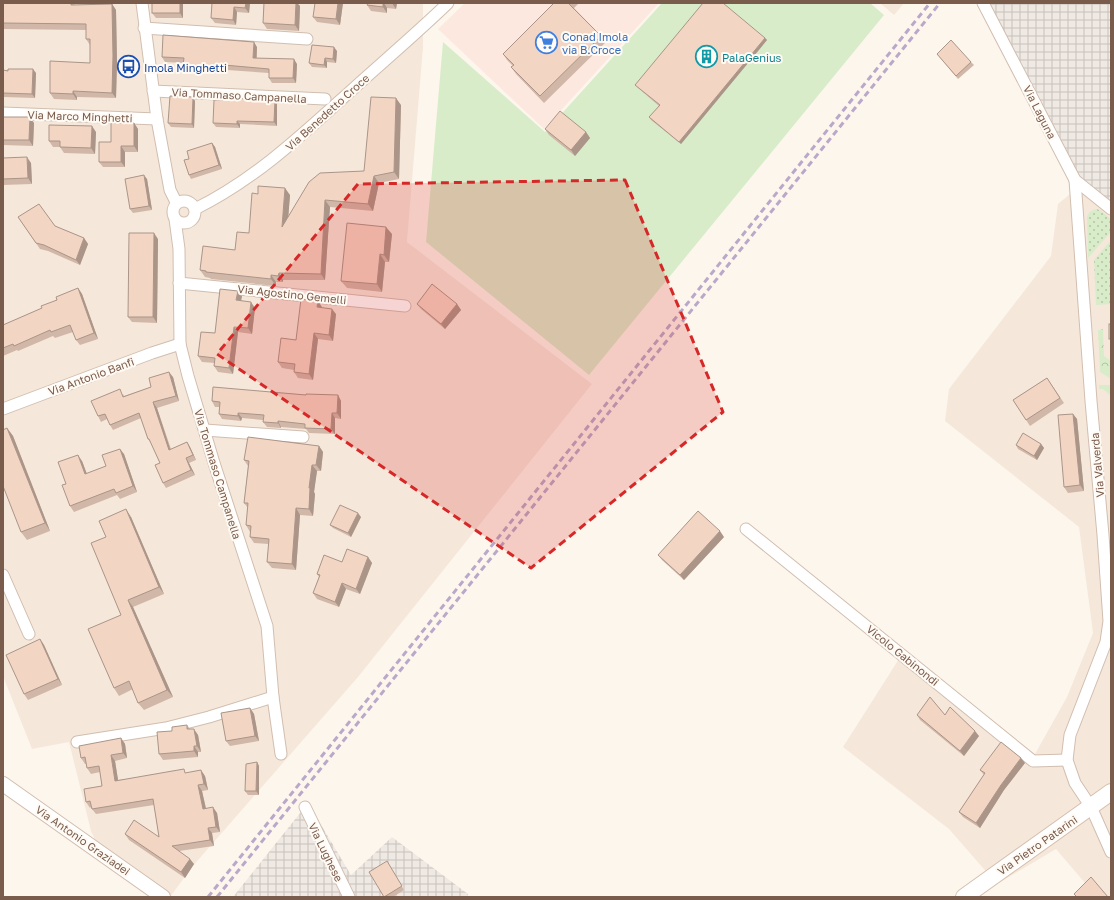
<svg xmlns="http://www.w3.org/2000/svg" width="1114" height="900" font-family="'Golos Text',sans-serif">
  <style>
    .residential { fill: #f5e8da }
    .commercial { fill: #fde8e0 }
    .industrial { fill: url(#industrial-grid) }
    .grass { fill: url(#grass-dots) }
    .park { fill: url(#park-crowns) }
    .pitch { fill: #d8ecc9 }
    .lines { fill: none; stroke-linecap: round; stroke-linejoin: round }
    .minor-casing { stroke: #d1beb0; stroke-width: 13 }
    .tertiary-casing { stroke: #d1beb0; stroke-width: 16 }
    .secondary-casing { stroke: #d6c0b0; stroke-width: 18 }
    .minor { stroke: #fff; stroke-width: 11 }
    .tertiary { stroke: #fff; stroke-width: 14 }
    .secondary { stroke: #fff; stroke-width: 16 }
    .rail { stroke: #b9a8c9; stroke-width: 3; stroke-dasharray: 6 4; stroke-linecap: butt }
    .wall { fill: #d1b7a8 }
    .shaded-wall { fill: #aa9588 }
    .building { fill: #f3d5c3; stroke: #aa9588 }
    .marked { fill: #d62828; fill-opacity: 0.2; stroke: #d62828; stroke-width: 3; stroke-dasharray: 8 5; stroke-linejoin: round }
    .labels { text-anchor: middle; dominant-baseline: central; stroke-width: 4; stroke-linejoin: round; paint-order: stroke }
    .shop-label { font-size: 11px; fill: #366cbe; stroke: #fffaf3; text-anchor: start }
    .culture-label { font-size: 11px; fill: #0d838f; stroke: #fffaf3; text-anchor: start }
    .transit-label { font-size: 11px; fill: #164399; stroke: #fffaf3; text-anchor: start }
    .street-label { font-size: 11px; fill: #7a5c4d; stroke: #fffaf3 }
  </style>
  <defs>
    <pattern id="industrial-grid" width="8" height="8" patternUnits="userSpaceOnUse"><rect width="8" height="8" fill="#efe9e4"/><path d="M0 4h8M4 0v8" fill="none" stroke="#c7c0bb"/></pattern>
    <pattern id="grass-dots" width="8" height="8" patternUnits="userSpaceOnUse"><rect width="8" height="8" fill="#d8ecc9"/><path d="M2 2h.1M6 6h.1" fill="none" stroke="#b4c2a5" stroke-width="1.8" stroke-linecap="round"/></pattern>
    <pattern id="park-crowns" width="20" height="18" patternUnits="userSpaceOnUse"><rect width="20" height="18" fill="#d8ecc9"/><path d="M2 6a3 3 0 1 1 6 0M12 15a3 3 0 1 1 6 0" fill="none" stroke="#b4c2a5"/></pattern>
  </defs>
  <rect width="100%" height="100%" fill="#fdf6ec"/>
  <!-- residential -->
  <g class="residential">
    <polygon points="3,3 423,3 423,47 407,242 592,384 358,677 192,867 170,897 105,861 91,831 69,742 32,749 3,676"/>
    <polygon points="880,3 904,3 894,15"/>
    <polygon points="1081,185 1111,204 1111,897 1085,897 1091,890 1056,849 997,884 949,829 843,747 904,651 1035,754 1067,697 1093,633 1079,527 945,421 949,389 1051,256 1058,204"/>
  </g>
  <!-- commercial -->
  <polygon class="commercial" points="465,3 659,3 544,129 438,29"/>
  <!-- industrial -->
  <g class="industrial">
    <polygon points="985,3 1111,3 1111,204 1081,185"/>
    <polygon points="308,803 351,875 392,837 468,894 467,897 233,897"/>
  </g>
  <!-- grass -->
  <g class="grass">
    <path d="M1097,209L1101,211L1111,219V232L1088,258L1087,217C1089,212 1091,210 1097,209Z"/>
    <polygon points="1111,240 1111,304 1096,305 1094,260"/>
  </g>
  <!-- park -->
  <g class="park">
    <polygon points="1103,329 1104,356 1111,361 1111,379 1100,372 1098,330"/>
    <polygon points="1099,385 1111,385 1111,396 1103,389 1099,389"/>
  </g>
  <!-- pitch -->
  <polygon class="pitch" points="662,3 870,3 884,15 589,375 426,242 443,42 545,132"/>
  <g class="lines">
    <defs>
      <g id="minor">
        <polyline points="142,3 157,119 170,190 175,200 178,202"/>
        <polyline points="983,3 1075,180 1111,209"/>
        <polyline points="144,28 307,39"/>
        <polyline points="153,91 325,99"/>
        <polyline points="3,113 157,119"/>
        <polyline points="1075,180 1091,401 1103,535 1109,621 1106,642 1070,735 1067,760 1075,783 1091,807 1111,852"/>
        <circle cx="184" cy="212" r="11"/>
        <path d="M195,209C256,179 304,133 354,88C385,60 418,32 448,3"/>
        <polyline points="175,219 179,249 180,344 188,376 214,463 267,626 273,697 281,754"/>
        <polyline points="179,283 405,306"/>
        <polyline points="3,409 152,353 180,344"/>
        <polyline points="205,430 303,437"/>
        <polyline points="746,529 1033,761 1067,760"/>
        <polyline points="3,575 29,634"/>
        <polyline points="77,742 166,728 209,717 273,697"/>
        <polyline points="305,807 349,897"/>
      </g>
      <polyline id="tertiary" points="3,784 163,897"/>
      <polyline id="secondary" points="964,897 1111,792"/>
    </defs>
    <!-- minor casing -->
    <use href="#minor" class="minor-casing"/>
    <!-- tertiary casing -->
    <use href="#tertiary" class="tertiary-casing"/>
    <!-- secondary casing -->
    <use href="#secondary" class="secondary-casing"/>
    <!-- minor -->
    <use href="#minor" class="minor"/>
    <!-- tertiary -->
    <use href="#tertiary" class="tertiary"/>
    <!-- secondary -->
    <use href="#secondary" class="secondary"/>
    <!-- rail -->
    <g class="rail">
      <polyline points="208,897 930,3"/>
      <polyline points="217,897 940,3"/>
    </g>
  </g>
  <!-- wall -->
  <g class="wall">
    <polygon points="3,3 74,3 75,5 112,4 116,10 117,62 116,98 77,97 77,100 54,99 50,93 90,63 90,45 86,39 86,30 3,29"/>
    <polygon points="183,3 183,18 156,18 152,13"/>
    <polygon points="212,3 250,3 249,13 237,12 236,25 215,23 211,18"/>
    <polygon points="264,3 297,3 300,6 299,31 267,29 263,23"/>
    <polygon points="343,3 340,25 317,22 313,17"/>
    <polygon points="368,3 397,3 396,9 387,8 387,13 371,11 367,5"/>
    <polygon points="554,3 579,3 574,8 601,36 605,43 544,103 516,74 511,67 513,66 507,60 503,54"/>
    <polygon points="765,38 767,40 681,144 651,120 649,117 659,106 637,87 635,85"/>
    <polygon points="257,47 257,58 297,64 296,83 272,83 269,78 269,73 227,70 227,73 187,70 183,65 184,63 165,62 162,57"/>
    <polygon points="337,51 336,63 327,62 327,68 312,67 309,63"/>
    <polygon points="937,54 971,62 974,65 958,79"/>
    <polygon points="3,70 36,73 35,98 3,97"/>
    <polygon points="195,101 194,128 171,127 168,123"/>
    <polygon points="277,104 277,126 240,124 240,128 216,127 213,123"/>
    <polygon points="401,105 399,179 379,183 373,211 330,207 325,280 283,280 283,282 276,282 276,286 211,279 210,278 205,277 200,270 235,250 249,233 290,195 288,217 364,171"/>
    <polygon points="3,117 34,123 33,146 3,145"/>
    <polygon points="134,123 138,129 138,152 125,152 125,167 103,167 99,162 111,142"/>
    <polygon points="545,129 586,132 590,138 575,156 549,135"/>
    <polygon points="96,132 95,154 64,153 60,147 53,147 49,141"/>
    <polygon points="212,143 215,147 222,169 191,179 189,175 189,159"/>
    <polygon points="3,158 31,163 32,184 3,185"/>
    <polygon points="147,179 152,210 133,213 130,209"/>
    <polygon points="18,217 55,226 84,238 88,244 80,265 48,251 40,249"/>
    <polygon points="392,234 389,262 385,262 382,292 347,288 341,281"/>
    <polygon points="158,239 157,323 132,322 128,317"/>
    <polygon points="78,288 82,294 98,339 80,345 76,340 73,332 55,338 53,336 18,351 17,350 3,356 3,325 42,308"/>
    <polygon points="242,296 241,300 255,308 252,334 238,332 233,374 218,372 214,366 215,363 202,362 198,356"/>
    <polygon points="417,304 457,304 461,310 445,329 421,309"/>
    <polygon points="322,307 322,308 336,314 333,341 318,339 313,380 298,378 294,372 294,370 282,368 278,362"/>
    <polygon points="173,377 179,401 157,408 171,449 187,442 190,447 196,460 189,463 195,475 166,488 163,483 160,463 151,443 148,439 141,418 113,430 110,425 107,419 101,422 98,416 123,394 124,396 151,387"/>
    <polygon points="1047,378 1064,403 1030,426 1013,400"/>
    <polygon points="306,395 338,395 341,401 341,419 335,418 335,434 309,433 306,429 281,427 281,428 267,427 263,422 263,420 242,418 241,421 222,419 219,414 219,407 215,407 212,401"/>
    <polygon points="1073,414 1077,419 1084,491 1068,493 1064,487"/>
    <polygon points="7,428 13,436 50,531 27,540 21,532"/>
    <polygon points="1041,444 1044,448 1037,460 1018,449 1016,445"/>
    <polygon points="319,446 323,452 321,471 317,471 314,492 315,494 313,516 300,515 296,570 272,568 267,562 269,544 254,543 250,537 250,532 246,525 248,508 244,503 248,466 244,460"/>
    <polygon points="124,454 137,492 120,499 117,495 74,512 70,506 66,484 82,461 87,474 106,466"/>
    <polygon points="131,517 164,594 133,607 173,697 144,710 138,703 133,689 119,696 114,688 121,615 106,537"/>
    <polygon points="361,517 351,537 333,528 330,525"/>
    <polygon points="724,537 684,580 662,560 658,555"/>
    <polygon points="368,557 372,563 360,594 346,589 339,607 317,599 313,593 319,577 317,574 342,562"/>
    <polygon points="40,639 44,645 62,685 28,700 24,694"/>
    <polygon points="250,708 254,714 259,741 230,746 226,741"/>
    <polygon points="917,715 945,715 979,736 964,756 920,720"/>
    <polygon points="187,725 190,729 198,735 201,752 198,752 198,757 163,760 159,754 172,731"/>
    <polygon points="121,738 125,744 127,758 115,761 118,780 187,773 205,776 208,790 202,791 206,808 217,813 220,832 212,833 214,846 179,851 194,864 185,878 129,840 125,834 159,837 154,805 96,814 92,809 91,807 90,808 86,802 102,786 100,772 91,774 87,768 86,764 85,764 81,758"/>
    <polygon points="257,762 259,766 259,795 248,795 245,791"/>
    <polygon points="1025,763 1004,790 980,828 963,817 959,812 984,775 980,770"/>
    <polygon points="389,865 404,890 393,897 384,897"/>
  </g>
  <!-- shaded-wall -->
  <g class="shaded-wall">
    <polygon points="180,3 183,3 183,18 180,13"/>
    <polygon points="246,3 250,3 249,13 245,8"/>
    <polygon points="296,3 297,3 300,6 299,31 295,25"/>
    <polygon points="338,3 343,3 340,25 336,19"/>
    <polygon points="383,3 384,3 387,8 387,13 383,7"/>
    <polygon points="392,3 397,3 396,9"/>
    <polygon points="112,4 116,10 117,62 116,98 112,93"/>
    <polygon points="234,7 237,12 236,25 233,20"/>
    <polygon points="765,38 767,40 681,144 679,142"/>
    <polygon points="254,42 257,47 256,63 253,58"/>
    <polygon points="334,47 337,51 336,63 333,59"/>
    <polygon points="325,58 327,62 327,68 324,65"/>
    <polygon points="294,59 297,64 296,83 293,78"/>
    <polygon points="224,65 227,70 227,73 224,68"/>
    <polygon points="33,69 36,73 35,98 32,94"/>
    <polygon points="73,91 77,97 77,100 73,94"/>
    <polygon points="193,97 195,101 194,128 192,124"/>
    <polygon points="396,98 401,105 399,179 394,172"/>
    <polygon points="275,100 277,104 277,126 274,122"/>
    <polygon points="30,117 34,123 33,146 29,140"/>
    <polygon points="237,121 240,124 240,128 237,124"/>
    <polygon points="134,123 138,129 138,152 134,146"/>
    <polygon points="92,126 96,132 95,154 91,148"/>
    <polygon points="586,132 590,138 575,156 571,150"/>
    <polygon points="212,143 215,147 222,169 219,165"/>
    <polygon points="121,146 125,152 125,167 121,162"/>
    <polygon points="27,157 31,163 32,184 28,178"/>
    <polygon points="144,175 147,179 152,210 149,206"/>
    <polygon points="374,176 379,183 373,211 368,204"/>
    <polygon points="285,188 290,195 287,234 282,227"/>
    <polygon points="325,200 330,207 325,280 321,274"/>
    <polygon points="386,227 392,234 389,262 384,255"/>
    <polygon points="154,233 158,239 157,323 153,317"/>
    <polygon points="84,238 88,244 80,265 76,260"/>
    <polygon points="380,254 385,262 382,292 377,284"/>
    <polygon points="279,273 283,280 283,282 278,276"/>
    <polygon points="271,275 276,282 276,286 271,279"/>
    <polygon points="78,288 82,294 98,339 94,333"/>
    <polygon points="238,291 242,296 240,306 236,300"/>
    <polygon points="318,301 322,307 321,313 317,307"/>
    <polygon points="251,302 255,308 252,334 248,328"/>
    <polygon points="457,304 461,310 445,329 441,324"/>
    <polygon points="332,309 336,314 333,341 329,335"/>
    <polygon points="234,327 238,332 233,374 229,368"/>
    <polygon points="314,333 318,339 313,380 309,374"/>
    <polygon points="169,372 173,377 179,401 176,396"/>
    <polygon points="338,395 341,401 341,419 337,413"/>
    <polygon points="153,402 157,408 172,455 169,450"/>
    <polygon points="238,413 242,418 241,421 238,416"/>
    <polygon points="332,413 335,418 335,434 331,429"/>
    <polygon points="1073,414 1077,419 1084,491 1080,485"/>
    <polygon points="278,421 281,427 281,428 278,423"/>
    <polygon points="7,428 13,436 50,531 45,523"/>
    <polygon points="187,442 190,447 196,460 193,455"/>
    <polygon points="1041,444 1044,448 1037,460 1034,456"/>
    <polygon points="319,446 323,452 321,471 316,465"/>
    <polygon points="120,449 124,454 137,492 133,486"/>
    <polygon points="78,455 82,461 89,480 85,474"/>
    <polygon points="186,458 189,463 195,475 191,470"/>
    <polygon points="312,465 317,471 314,492 315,494 313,516 309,509 309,488"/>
    <polygon points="296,508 300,515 296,570 292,564"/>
    <polygon points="126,509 131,517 164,594 159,587"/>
    <polygon points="358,513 361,517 351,537 348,533"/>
    <polygon points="720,531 724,537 684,580 680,575"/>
    <polygon points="368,557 372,563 360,594 356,589"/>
    <polygon points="342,583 346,589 339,607 335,602"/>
    <polygon points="128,600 133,607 173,697 167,690"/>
    <polygon points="40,639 44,645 62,685 58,679"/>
    <polygon points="250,708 254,714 259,741 255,736"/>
    <polygon points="194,729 198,735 201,752 197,746"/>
    <polygon points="975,731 979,736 964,756 960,751"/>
    <polygon points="121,738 125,744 127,758 123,753"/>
    <polygon points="194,746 198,752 198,757 194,751"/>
    <polygon points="111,755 115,761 119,786 115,781"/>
    <polygon points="1021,758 1025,763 1004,790 980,828 976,823 1001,785"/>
    <polygon points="257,762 259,766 259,795 256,791"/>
    <polygon points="201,770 205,776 208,790 204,784"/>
    <polygon points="198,785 202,791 207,814 203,809"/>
    <polygon points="213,807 217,813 220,832 216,827"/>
    <polygon points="208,828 212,833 214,846 210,840"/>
    <polygon points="190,859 194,864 185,878 181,872"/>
  </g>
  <!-- building -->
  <g class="building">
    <polygon points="3,3 71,3 71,5 112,4 113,56 112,93 73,91 73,94 50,93 50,61 90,63 90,39 86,39 86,24 3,23"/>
    <rect x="152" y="3" width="28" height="10"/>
    <polygon points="212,3 246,3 245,8 234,7 233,20 211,18"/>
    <polygon points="264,3 296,3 295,25 263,23"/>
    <polygon points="315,3 338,3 336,19 313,17"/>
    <polygon points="368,3 383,3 383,7 367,5"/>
    <polygon points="554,3 568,3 601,36 540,96 511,67 514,65 503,54"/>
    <polygon points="703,3 723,3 765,38 679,142 649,117 660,105 635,85"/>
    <polygon points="163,35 254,42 253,58 294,59 293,78 269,78 269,69 224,65 224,68 183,65 184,58 162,57"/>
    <polygon points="951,40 971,62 956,76 937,54"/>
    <polygon points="312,45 334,47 333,59 325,58 324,65 309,63"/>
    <polygon points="8,69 33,69 32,94 3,93 3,70 8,71"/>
    <polygon points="170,96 193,97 192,124 168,123"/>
    <polygon points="371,97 396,98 394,172 374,176 368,204 325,200 321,274 279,273 278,276 271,275 271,279 206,272 206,271 200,270 203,246 235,250 237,232 249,233 252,193 258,194 258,186 285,188 282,227 309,182 320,173 364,171"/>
    <polygon points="226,98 275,100 274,122 237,121 237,124 213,123 214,100 226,100"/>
    <polygon points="560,111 586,132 571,150 545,129"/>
    <polygon points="3,117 30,117 29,140 3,140"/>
    <polygon points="111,123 134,123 134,146 121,146 121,162 99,162 99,142 111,142"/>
    <polygon points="49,125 92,126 91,148 60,147 60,141 49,141"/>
    <polygon points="212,143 219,165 189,175 184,160 189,159 187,151"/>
    <polygon points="27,157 28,178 3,179 3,158"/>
    <polygon points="144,175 149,206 130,209 125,179"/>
    <polygon points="39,204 55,226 84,238 76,260 44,245 36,243 18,217"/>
    <polygon points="347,223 386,227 384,255 380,254 377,284 341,281"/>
    <polygon points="129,233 154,233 153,317 128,317"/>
    <polygon points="432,284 457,304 441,324 417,304"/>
    <polygon points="78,288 94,333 76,340 70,325 51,332 50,330 14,346 13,344 3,348 3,325 42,308 41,306 57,300 56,297"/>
    <polygon points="220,289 238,291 236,300 251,302 248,328 234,327 229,368 214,366 215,358 198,356 201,332 215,333"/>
    <polygon points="301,299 318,301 317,307 332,309 329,335 314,333 309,374 294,372 295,364 278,362 281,338 296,340"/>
    <rect x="1109" y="324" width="2" height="15"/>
    <polygon points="169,372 176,396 153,402 169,450 187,442 193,455 186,458 191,470 163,483 155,465 160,463 149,439 148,439 139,413 110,425 105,414 98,416 91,401 120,389 123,397 151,387 149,378"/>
    <polygon points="1047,378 1060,398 1026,420 1013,400"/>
    <polygon points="213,387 306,395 306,394 338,395 337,413 332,413 331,429 305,428 305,424 278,421 278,423 263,422 264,415 238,413 238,416 219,414 220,402 212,401"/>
    <polygon points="1073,414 1080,485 1064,487 1058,415"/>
    <polygon points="7,428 45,523 21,532 3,486 3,430"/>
    <polygon points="1023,433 1041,444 1034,456 1016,445"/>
    <polygon points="248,437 319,446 316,465 312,465 309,488 310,488 309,509 296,508 292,564 267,562 269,539 250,537 251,526 246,525 248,503 244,503 249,461 244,460"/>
    <polygon points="120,449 133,486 116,493 114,489 70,506 62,485 66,484 58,462 78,455 85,474 106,466 102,455"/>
    <polygon points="340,505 358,513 348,533 330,525"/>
    <polygon points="126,509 159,587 128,600 167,690 138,703 129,681 114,688 88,629 121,615 91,543 106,537 99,521"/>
    <polygon points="698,511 720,531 680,575 658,555"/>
    <polygon points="347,549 368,557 356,589 342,583 335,602 313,593 320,575 317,574 324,555 342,562"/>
    <polygon points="40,639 58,679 24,694 6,655"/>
    <polygon points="930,697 945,715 950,707 975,731 960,751 917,715"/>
    <polygon points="250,708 255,736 226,741 221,713"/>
    <polygon points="187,725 187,729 194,729 197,746 194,746 194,751 159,754 157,732 172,731 172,727"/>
    <polygon points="121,738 123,753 111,755 115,781 184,769 185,773 201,770 204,784 198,785 203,809 213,807 216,827 208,828 210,840 172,846 190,859 181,872 125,834 134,820 159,837 153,799 92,809 90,801 86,802 84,789 102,786 99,766 87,768 85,757 81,758 79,746"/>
    <polygon points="1001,742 1021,758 1001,785 976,823 959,812 985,773 980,770"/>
    <polygon points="257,762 256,791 245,791 246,764"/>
    <polygon points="387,861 402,886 384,897 369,872"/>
    <polygon points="1091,877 1108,897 1075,897 1076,896 1074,894"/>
  </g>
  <!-- marked area -->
  <path class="marked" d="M625,180L723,412L531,568L217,354L358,184Z"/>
  <!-- icons -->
  <defs>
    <symbol id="supermarket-ring" viewBox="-11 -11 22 22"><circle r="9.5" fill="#fffaf3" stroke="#3f7fe0" stroke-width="1.5"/><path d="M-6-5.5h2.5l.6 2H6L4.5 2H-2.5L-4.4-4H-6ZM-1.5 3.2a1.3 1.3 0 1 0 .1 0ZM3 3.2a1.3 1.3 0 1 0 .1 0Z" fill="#3f7fe0"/></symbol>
    <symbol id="building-ring" viewBox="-11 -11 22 22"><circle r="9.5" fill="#fffaf3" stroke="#0f9aa8" stroke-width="1.5"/><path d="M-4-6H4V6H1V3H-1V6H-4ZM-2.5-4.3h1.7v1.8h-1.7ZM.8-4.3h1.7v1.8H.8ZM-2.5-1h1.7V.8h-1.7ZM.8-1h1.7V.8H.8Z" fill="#0f9aa8"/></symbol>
    <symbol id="bus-ring" viewBox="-11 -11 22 22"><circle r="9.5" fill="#fffaf3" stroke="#1a4fb4" stroke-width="1.5"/><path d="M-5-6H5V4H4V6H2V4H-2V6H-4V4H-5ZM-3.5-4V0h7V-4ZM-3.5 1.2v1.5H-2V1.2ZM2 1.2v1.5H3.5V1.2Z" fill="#1a4fb4"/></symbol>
  </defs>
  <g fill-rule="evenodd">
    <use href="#supermarket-ring" x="534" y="30" width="25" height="25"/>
    <use href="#building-ring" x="694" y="44" width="25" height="25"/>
    <use href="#bus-ring" x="116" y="54" width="25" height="25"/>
  </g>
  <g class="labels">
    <!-- shop labels -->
    <g class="shop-label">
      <text x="562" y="36">Conad Imola<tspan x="562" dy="13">via B.Croce</tspan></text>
    </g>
    <!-- culture labels -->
    <g class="culture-label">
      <text x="722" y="57">PalaGenius</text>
    </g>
    <!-- transit labels -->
    <g class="transit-label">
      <text x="144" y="67">Imola Minghetti</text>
    </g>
    <!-- street labels -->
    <g class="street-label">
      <text transform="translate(239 95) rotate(3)">Via Tommaso Campanella</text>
      <text transform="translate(327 112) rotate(-42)">Via Benedetto Croce</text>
      <text transform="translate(1040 112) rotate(63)">Via Laguna</text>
      <text transform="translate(80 116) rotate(2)">Via Marco Minghetti</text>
      <text transform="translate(292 294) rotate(6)">Via Agostino Gemelli</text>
      <text transform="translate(91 376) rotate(-20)">Via Antonio Banfi</text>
      <text transform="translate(1097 465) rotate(-95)">Via Valverda</text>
      <text transform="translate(218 474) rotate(73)">Via Tommaso Campanella</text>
      <text transform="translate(903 655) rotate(39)">Vicolo Gabinondi</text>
      <text transform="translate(83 840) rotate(35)">Via Antonio Graziadei</text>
      <text transform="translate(1037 845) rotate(-35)">Via Pietro Patarini</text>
      <text transform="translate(326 852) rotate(64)">Via Lughese</text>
    </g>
  </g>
  <!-- border -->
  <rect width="1114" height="900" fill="none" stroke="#7a5c4d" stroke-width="8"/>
</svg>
